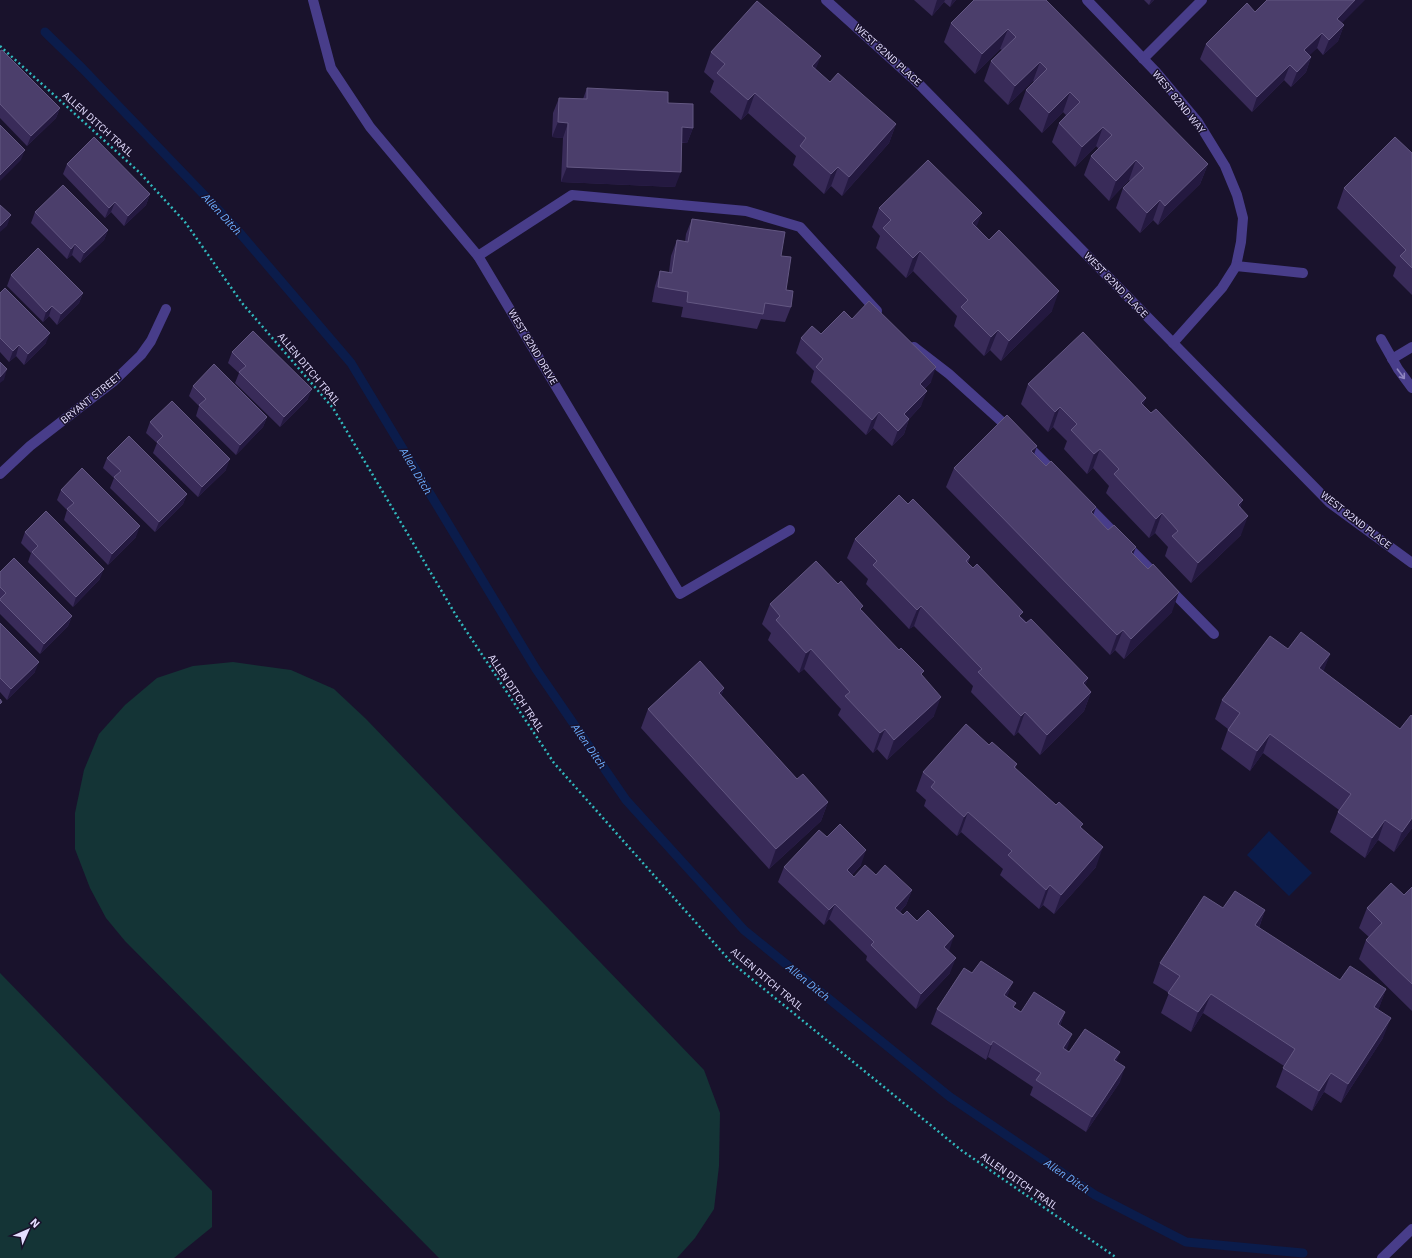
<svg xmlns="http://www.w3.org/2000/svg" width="1412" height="1258" font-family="'IBM Plex Sans',sans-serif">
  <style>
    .green { fill: #143436 }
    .water { fill: #0b1c4b }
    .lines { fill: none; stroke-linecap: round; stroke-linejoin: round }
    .stream { stroke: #0b1c4b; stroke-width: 9 }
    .path { stroke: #31b9be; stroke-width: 2.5; stroke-dasharray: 2 3; stroke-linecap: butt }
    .minor { stroke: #483d8a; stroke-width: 10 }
    .wall { fill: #392b59 }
    .shaded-wall { fill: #241940 }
    .building { fill: #4b3e6b; stroke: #635782 }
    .oneway { stroke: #8e85bf }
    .labels { text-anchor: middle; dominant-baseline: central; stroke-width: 3; stroke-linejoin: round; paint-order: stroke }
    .street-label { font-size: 10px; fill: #e4ddff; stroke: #19122c }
    .water-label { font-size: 11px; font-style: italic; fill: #6bacfe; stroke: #19122c }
  </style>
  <rect width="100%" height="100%" fill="#19122c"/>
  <!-- green -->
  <g class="green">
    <polygon points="233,662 291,670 334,689 366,719 704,1070 720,1113 719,1166 714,1209 695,1238 677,1258 439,1258 125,941 106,918 90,888 75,849 75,813 84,770 99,734 125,705 157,678 193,666"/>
    <polygon points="0,973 212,1191 212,1227 174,1258 0,1258"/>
  </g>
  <!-- water -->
  <polygon class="water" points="1269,831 1312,873 1289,896 1247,855"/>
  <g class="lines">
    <!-- stream -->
    <polyline class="stream" points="45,32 83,69 233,225 351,363 536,669 626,800 744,930 950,1097 1095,1195 1186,1242 1303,1253"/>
    <!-- path -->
    <polyline class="path" points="0,46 139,172 185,222 242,303 333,408 457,617 554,763 731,962 961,1150 1117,1258"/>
    <!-- minor -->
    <g class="minor">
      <polyline points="313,0 331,68 370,127 478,256 680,594 790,530"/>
      <polyline points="826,0 919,84 1330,503 1412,563"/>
      <polyline points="1087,0 1156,72 1198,122 1225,166 1237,195 1243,218 1241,242 1236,266 1222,288 1173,343"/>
      <polyline points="1143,59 1202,0"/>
      <polyline points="478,256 572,195 746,211 800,227 877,311"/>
      <polyline points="1236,266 1303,273"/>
      <polyline points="1381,339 1398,369 1412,388"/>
      <polyline points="914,347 949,374 1011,430"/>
      <polyline points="1392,359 1412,347"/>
      <polyline points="1026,444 1055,473"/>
      <polyline points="0,474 30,446 114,381 141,355 151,341 166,309"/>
      <polyline points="1085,503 1214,634"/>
      <polyline points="1382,1258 1412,1229"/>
    </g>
  </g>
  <!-- wall -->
  <g class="wall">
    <polygon points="914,0 956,0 950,7 944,2 932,16"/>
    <polygon points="974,0 1208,164 1200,184 1158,225 1153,220 1140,233 1116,208 1123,188 1130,181 1129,180 1109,201 1084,175 1091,156 1099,149 1096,146 1075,167 1052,142 1059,123 1066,115 1063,112 1042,133 1019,109 1026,90 1034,82 1033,81 1008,105 984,81 991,61 1002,50 1000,49 975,74 944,42 951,23"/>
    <polygon points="1144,0 1154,0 1149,5"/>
    <polygon points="1255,12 1342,23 1344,25 1338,41 1323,55 1317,48 1309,55 1311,57 1306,72 1291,87 1284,80 1252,112 1200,59 1206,44"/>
    <polygon points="0,51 60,108 56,118 27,146 0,118"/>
    <polygon points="711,52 816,70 830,82 896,124 889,143 842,196 831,186 824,194 793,165 796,156 748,113 741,120 710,92 714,81 704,72"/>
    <polygon points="587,88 668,103 693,128 687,143 682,143 675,187 561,182 563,138 552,137 553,113 559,98 583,99"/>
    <polygon points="1412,153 1412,295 1393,276 1396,267 1337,208 1344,188"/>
    <polygon points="67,164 150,194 146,205 124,226 111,212 105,218 63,174"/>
    <polygon points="879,208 977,227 1052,311 1001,361 990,350 984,356 954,326 957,316 913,271 906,278 876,248 880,236 872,227"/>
    <polygon points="35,212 108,230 104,240 80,263 72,255 67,259 31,223"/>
    <polygon points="692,219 781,256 786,290 791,307 785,322 761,319 757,329 681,317 683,307 652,302 655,286 660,271 669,272 671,256 677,240 685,242 686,234"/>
    <polygon points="11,275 83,293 79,303 57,325 49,316 43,322 7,286"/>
    <polygon points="0,293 46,343 24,365 16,356 9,362 0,352"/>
    <polygon points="852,319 931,382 924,389 921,406 909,419 904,434 892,446 873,428 866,435 811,382 814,371 796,353 801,338 821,334"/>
    <polygon points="232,352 308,399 280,427 235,383 239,373 228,363"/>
    <polygon points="1028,384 1144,406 1241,507 1241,535 1191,583 1165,556 1168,547 1155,533 1149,538 1106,493 1109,486 1093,468 1087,474 1064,449 1067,441 1053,427 1048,432 1021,404"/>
    <polygon points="193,386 267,417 263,427 236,455 196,416 199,406 189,396"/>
    <polygon points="150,422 226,470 198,497 153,453 157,443 146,433"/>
    <polygon points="1037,446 1034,453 1046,466 1096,507 1093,514 1108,530 1136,547 1133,554 1172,612 1124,659 1115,650 1110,655 946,487 954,468"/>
    <polygon points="107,458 187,494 183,504 155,532 110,488 114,478 103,468"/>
    <polygon points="61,490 136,537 108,565 64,520 67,510 57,500"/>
    <polygon points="908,504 970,557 968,563 1021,617 1088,678 1085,685 1091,692 1084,711 1040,755 1018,732 1014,736 971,692 973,686 914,626 909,629 866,584 868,579 847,558 855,539"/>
    <polygon points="25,532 100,579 73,607 28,562 31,553 21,543"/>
    <polygon points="0,572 72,616 68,626 40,654 0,614"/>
    <polygon points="770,604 862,610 922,676 934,716 887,760 877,749 873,753 838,715 841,709 804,669 799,673 768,640 771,633 762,624"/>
    <polygon points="0,623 35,672 7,700 0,692"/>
    <polygon points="1288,649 1330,654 1323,671 1400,729 1412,716 1412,828 1394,852 1378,840 1365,858 1330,832 1338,812 1339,810 1263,753 1250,771 1221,749 1228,729 1215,719 1222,700"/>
    <polygon points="724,688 721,696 797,779 828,802 821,821 769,869 641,728 648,709"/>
    <polygon points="989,745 1017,764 1015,769 1082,828 1096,867 1054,914 1043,905 1039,909 1000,875 1003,869 961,832 957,836 924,806 926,800 916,791 923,772"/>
    <polygon points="827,837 861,865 852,875 854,877 876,875 912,890 906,905 900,912 948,951 950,973 916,1009 866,960 867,956 829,919 824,925 778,882 784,867"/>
    <polygon points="1412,887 1412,1011 1359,959 1366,940 1369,937 1359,928 1367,908 1404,895"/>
    <polygon points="1265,910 1259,928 1340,980 1386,989 1378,1010 1383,1038 1341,1103 1324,1092 1312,1111 1276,1087 1284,1066 1203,1013 1191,1032 1161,1013 1169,993 1153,983 1160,963"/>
    <polygon points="1007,997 1014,1008 1021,1012 1065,1012 1060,1026 1067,1049 1066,1050 1069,1052 1120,1052 1116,1061 1120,1082 1086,1132 1030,1095 1033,1087 988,1057 986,1060 931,1024 937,1009"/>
  </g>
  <!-- shaded-wall -->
  <g class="shaded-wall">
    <polygon points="937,0 945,0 944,2 932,16"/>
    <polygon points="952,0 956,0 950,7"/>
    <polygon points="1151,0 1154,0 1149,5"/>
    <polygon points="1355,0 1365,0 1331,34 1337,19"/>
    <polygon points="1344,25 1338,41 1323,55 1329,40"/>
    <polygon points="1008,29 1000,49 975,74 982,54"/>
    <polygon points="1322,33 1317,48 1299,66 1304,50"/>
    <polygon points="821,56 813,76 812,66"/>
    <polygon points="1311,57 1306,72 1291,87 1297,72"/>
    <polygon points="1040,62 1033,81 1008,105 1015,86"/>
    <polygon points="1290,65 1284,80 1252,112 1257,97"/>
    <polygon points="1070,92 1063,112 1042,133 1049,113"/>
    <polygon points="755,93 748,113 741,120 748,100"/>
    <polygon points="60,108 56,118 27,146 31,136"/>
    <polygon points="558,122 568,123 563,138 552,137"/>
    <polygon points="896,124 889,143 842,196 849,177"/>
    <polygon points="682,127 693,128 687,143 677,142"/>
    <polygon points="1103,127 1096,146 1075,167 1082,147"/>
    <polygon points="25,150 21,160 0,181 0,175"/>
    <polygon points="1136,160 1129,180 1109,201 1116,181"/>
    <polygon points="1208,164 1200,184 1158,225 1165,206"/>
    <polygon points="567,167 681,172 675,187 561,182"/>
    <polygon points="838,167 831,186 824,194 831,174"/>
    <polygon points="150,194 146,205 124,226 128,216"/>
    <polygon points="1160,200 1153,220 1140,233 1147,213"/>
    <polygon points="115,202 111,212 105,218 109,208"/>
    <polygon points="982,213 974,233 972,223"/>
    <polygon points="11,215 7,226 0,232 0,226"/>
    <polygon points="108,230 104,240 80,263 84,253"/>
    <polygon points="75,244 72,255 67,259 71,249"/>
    <polygon points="920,251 913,271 906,278 913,258"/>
    <polygon points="1059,291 1052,311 1001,361 1009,341"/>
    <polygon points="83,293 79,303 57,325 61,314"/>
    <polygon points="52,306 49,316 43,322 46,312"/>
    <polygon points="998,330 990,350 984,356 991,337"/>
    <polygon points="50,333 46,343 24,365 28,354"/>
    <polygon points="19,345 16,356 9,362 13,351"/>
    <polygon points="936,367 931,382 914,399 920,384"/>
    <polygon points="7,369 4,380 0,383 0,377"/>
    <polygon points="312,389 308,399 280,427 284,417"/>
    <polygon points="927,391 921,406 909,419 904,434 892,446 904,414"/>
    <polygon points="1146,398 1139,418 1141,403"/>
    <polygon points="1060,407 1053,427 1048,432 1055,412"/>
    <polygon points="879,412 873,428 866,435 872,420"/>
    <polygon points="267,417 263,427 236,455 240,445"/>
    <polygon points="1037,446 1030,465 1031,451"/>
    <polygon points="1100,449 1093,468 1087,474 1094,454"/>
    <polygon points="230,459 226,470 198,497 202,487"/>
    <polygon points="187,494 183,504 155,532 159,522"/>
    <polygon points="1243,500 1236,520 1238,505"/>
    <polygon points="1096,507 1089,527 1091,512"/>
    <polygon points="1162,513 1155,533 1149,538 1156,519"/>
    <polygon points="1248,516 1241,535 1191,583 1198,563"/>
    <polygon points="140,526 136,537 108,565 112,554"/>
    <polygon points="1136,547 1128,567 1131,552"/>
    <polygon points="104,569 100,579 73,607 76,597"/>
    <polygon points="1179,592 1172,612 1124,659 1131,639"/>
    <polygon points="921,606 914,626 909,629 917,610"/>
    <polygon points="72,616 68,626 40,654 44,644"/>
    <polygon points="1123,630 1115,650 1110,655 1117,635"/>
    <polygon points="811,649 804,669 799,673 806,653"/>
    <polygon points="1330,654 1323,673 1319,668"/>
    <polygon points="39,662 35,672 7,700 11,689"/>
    <polygon points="1088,678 1081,698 1083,683"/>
    <polygon points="724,688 717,707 719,693"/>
    <polygon points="1091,692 1084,711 1040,755 1047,735"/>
    <polygon points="941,697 934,716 887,760 894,740"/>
    <polygon points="1025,712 1018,732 1014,736 1021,716"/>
    <polygon points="885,729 877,749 873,753 880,733"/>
    <polygon points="1270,734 1263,753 1250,771 1257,751"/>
    <polygon points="828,802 821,821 769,869 776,849"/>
    <polygon points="968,812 961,832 957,836 964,817"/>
    <polygon points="1412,818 1412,828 1394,852 1402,832"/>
    <polygon points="1385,820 1378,840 1365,858 1372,838"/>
    <polygon points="1103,847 1096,867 1054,914 1061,895"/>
    <polygon points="866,850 861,865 841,886 847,870"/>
    <polygon points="1050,885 1043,905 1039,909 1046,890"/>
    <polygon points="912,890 906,905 889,923 895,908"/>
    <polygon points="835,904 829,919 824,925 829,910"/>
    <polygon points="1265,910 1258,930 1255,925"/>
    <polygon points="954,936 949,951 938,962 944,947"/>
    <polygon points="956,958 950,973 916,1009 921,994"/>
    <polygon points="1013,982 1007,997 1004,995"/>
    <polygon points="1386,989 1379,1008 1367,1026 1374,1007"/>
    <polygon points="1211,994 1203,1013 1191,1032 1198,1012"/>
    <polygon points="1065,1012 1059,1027 1058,1024"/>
    <polygon points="1391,1018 1383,1038 1341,1103 1348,1084"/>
    <polygon points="1072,1034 1067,1049 1057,1063 1063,1048"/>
    <polygon points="993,1041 988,1057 986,1060 991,1045"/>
    <polygon points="1120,1052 1114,1067 1114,1060"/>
    <polygon points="1125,1067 1120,1082 1086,1132 1092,1117"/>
    <polygon points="1331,1073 1324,1092 1312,1111 1319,1091"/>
  </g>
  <!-- building -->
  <g class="building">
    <polygon points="974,0 1046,0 1208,164 1165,206 1160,200 1147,213 1123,188 1144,168 1136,160 1116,181 1091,156 1112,135 1103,127 1082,147 1059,123 1080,102 1070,92 1049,113 1026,90 1047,69 1040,62 1015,86 991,61 1016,37 1008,29 982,54 951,23"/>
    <polygon points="1267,0 1355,0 1337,19 1344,25 1329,40 1322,33 1304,50 1311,57 1297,72 1290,65 1257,97 1206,44 1247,3 1255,12"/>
    <polygon points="757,1 821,56 812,66 830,82 838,73 896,124 849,177 838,167 831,174 800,146 806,138 755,93 748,100 717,73 725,64 711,52"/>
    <polygon points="2,50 60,108 31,136 0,104 0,51"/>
    <polygon points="587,88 668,92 668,103 693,104 693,128 682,127 681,172 567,167 568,123 558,122 559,98 587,99"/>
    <polygon points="0,125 25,150 0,175"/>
    <polygon points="94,137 150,194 128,216 115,202 109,208 67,164"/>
    <polygon points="1395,137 1412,153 1412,268 1400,256 1406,250 1344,188"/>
    <polygon points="928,160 982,213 972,223 989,240 999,230 1059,291 1009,341 998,330 991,337 961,307 968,300 920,251 913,258 883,228 891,220 879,208"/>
    <polygon points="63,185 108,230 84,253 75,244 71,249 35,212"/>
    <polygon points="0,205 11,215 0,226"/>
    <polygon points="692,219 785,232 781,256 791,257 786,290 793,291 791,307 765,303 763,314 687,302 688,292 658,287 660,271 672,273 677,240 688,242"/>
    <polygon points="38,248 83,293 61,314 52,306 46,312 11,275"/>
    <polygon points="5,288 50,333 28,354 19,345 13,351 0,338 0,293"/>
    <polygon points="869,301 936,367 920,384 927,391 904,414 909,419 898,431 879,412 872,420 816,367 823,359 801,338 812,326 821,334 844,311 852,319"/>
    <polygon points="253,331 312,389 284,417 239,372 246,366 232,352"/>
    <polygon points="1083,332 1146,398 1141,403 1151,413 1156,409 1243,500 1238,505 1248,516 1198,563 1172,536 1178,531 1162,513 1156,519 1114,474 1119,469 1100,449 1094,454 1071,430 1077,424 1060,407 1055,412 1028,384"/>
    <polygon points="0,362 7,369 0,377"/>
    <polygon points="214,364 267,417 240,445 199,405 206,399 193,386"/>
    <polygon points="172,401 230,459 202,487 157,442 163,436 150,422"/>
    <polygon points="1007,415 1037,446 1031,451 1046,466 1051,461 1096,507 1091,512 1108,530 1114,525 1136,547 1131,552 1148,569 1153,564 1179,592 1131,639 1123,630 1117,635 954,468"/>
    <polygon points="129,436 187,494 159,522 114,477 121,471 107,458"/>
    <polygon points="82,468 140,526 112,554 67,509 74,503 61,490"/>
    <polygon points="899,495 908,504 913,499 970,557 966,561 973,568 977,564 1023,612 1019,616 1026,623 1031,619 1088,678 1083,683 1091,692 1047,735 1025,712 1021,716 978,672 982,669 921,606 917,610 873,565 877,561 855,539"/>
    <polygon points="46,511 104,569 76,597 32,552 38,546 25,532"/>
    <polygon points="14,558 72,616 44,644 0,600 0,599 6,593 0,587 0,572"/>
    <polygon points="816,561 838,584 841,581 863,606 860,609 899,650 901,648 924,671 921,674 941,697 894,740 885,729 880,733 845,696 850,692 811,649 806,653 776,620 780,616 770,604"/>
    <polygon points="0,623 39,662 11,689 0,678"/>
    <polygon points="1301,632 1330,654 1319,668 1400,729 1411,715 1412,716 1412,818 1402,832 1385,820 1372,838 1338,812 1351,794 1270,734 1257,751 1228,730 1240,713 1222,700 1270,636 1288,649"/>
    <polygon points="700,661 724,688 719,693 797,779 803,774 828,802 776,849 648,709"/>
    <polygon points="0,699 2,702 0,704"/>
    <polygon points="966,724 989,745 992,742 1017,764 1014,767 1056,805 1059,802 1083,824 1080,827 1103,847 1061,895 1050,885 1046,890 1008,855 1012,851 968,812 964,817 931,787 935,782 923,772"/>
    <polygon points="840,824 866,850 847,870 854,877 865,865 876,875 885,865 912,890 895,908 903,915 907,911 917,921 928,910 954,936 944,947 956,958 921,994 871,945 874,942 835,904 829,910 784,867 819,830 827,837"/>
    <polygon points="1391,883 1404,895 1412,887 1412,984 1366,940 1382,923 1367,908"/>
    <polygon points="1235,891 1265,910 1255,925 1340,980 1350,966 1386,989 1374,1007 1391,1018 1348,1084 1331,1073 1319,1091 1283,1068 1295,1049 1211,994 1198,1012 1168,993 1180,976 1160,963 1204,896 1223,908"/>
    <polygon points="981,961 1013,982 1004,995 1016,1003 1013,1007 1021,1012 1034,992 1065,1012 1058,1024 1072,1034 1063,1048 1069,1052 1085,1029 1120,1052 1114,1060 1125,1067 1092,1117 1036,1080 1041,1073 993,1041 991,1045 937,1009 964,968 972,973"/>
  </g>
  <!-- one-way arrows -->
  <defs><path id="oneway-shaft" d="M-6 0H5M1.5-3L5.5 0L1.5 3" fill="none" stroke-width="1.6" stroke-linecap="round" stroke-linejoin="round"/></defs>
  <use class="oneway" href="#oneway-shaft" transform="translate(1401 374) rotate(53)"/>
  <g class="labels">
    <!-- street labels -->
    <g class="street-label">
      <text transform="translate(888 55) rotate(42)">WEST 82ND PLACE</text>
      <text transform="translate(1179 102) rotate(51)">WEST 82ND WAY</text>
      <text transform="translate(98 124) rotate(42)">ALLEN DITCH TRAIL</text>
      <text transform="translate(1116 285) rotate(46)">WEST 82ND PLACE</text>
      <text transform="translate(533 347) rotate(59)">WEST 82ND DRIVE</text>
      <text transform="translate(309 369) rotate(50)">ALLEN DITCH TRAIL</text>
      <text transform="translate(91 398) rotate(-39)">BRYANT STREET</text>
      <text transform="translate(1356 520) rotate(38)">WEST 82ND PLACE</text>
      <text transform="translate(516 693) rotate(56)">ALLEN DITCH TRAIL</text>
      <text transform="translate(767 979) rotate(40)">ALLEN DITCH TRAIL</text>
      <text transform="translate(1019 1181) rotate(35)">ALLEN DITCH TRAIL</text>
    </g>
    <!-- water labels -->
    <g class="water-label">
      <text transform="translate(222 214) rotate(47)">Allen Ditch</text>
      <text transform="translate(416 471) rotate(59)">Allen Ditch</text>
      <text transform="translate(589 746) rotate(55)">Allen Ditch</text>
      <text transform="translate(808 982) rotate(39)">Allen Ditch</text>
      <text transform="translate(1067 1176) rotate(34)">Allen Ditch</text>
    </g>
  </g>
  <!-- north arrow -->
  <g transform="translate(28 1230) rotate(45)" stroke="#19122c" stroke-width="3" paint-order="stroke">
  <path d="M0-3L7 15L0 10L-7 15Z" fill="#e4ddff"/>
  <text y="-6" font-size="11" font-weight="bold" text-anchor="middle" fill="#e4ddff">N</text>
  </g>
</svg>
